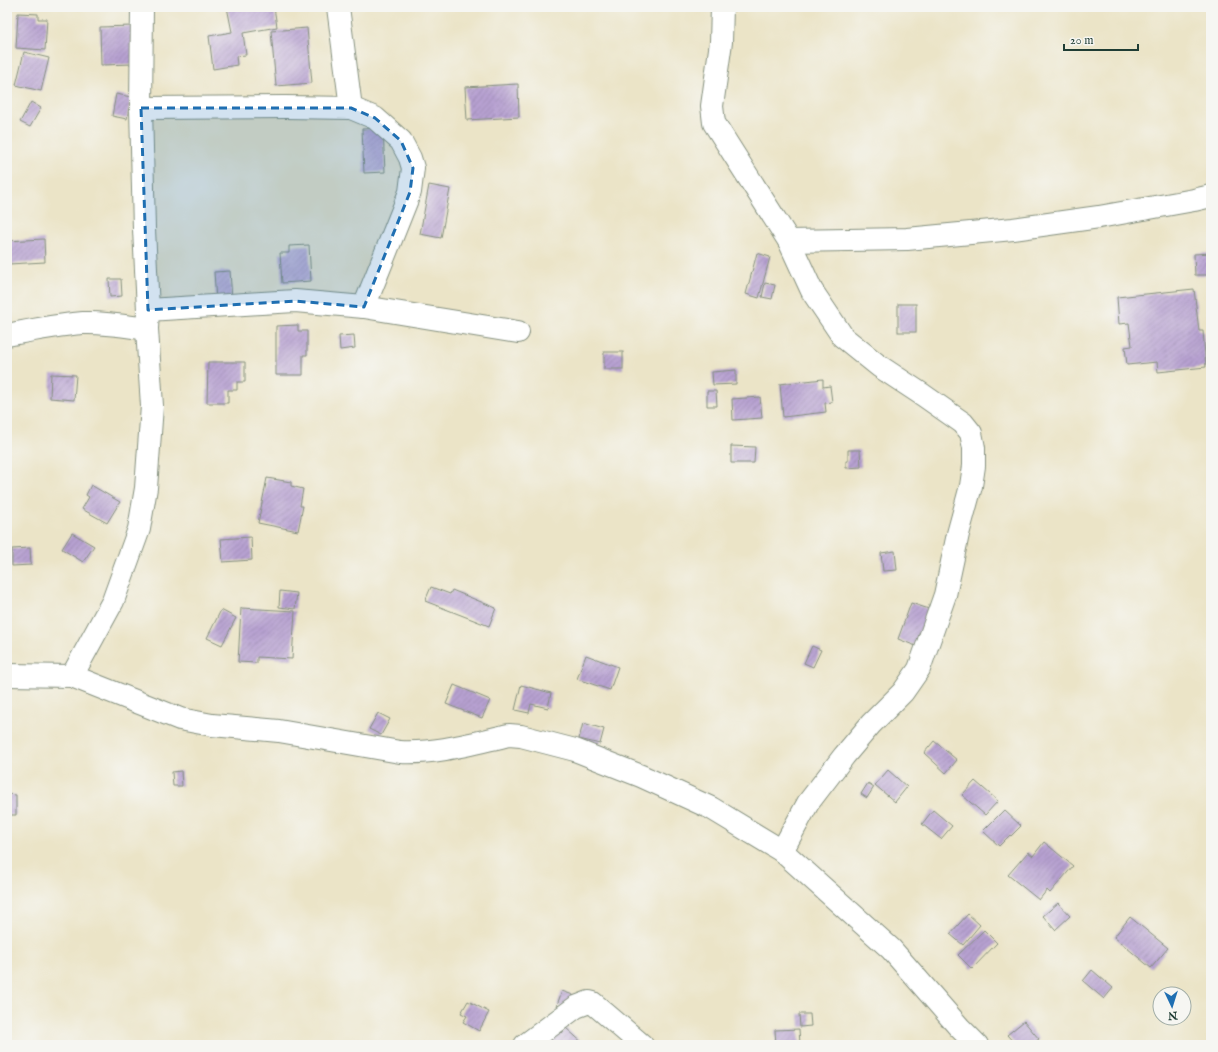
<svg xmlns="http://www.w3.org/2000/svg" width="1218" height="1052" font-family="'IM FELL English',serif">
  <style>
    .building { fill: url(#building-hatch) }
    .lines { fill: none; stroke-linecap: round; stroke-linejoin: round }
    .minor-casing { stroke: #85907e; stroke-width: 24 }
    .minor { stroke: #fff; stroke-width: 22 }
    .marked { fill: #1f6fb2; fill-opacity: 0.2; stroke: #1f6fb2; stroke-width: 3; stroke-dasharray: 8 5; stroke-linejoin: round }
  </style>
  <defs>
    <pattern id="building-hatch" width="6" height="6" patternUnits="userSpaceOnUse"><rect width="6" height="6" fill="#b7a1d1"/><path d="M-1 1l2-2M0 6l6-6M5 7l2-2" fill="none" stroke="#9484aa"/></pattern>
  </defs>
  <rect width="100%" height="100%" fill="#f6f6f2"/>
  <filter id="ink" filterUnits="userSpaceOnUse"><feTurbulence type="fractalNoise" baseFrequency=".025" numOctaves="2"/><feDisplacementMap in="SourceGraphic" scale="8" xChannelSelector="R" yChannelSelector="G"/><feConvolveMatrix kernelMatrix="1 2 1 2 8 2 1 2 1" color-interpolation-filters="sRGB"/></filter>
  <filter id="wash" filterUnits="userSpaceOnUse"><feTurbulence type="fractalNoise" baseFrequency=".012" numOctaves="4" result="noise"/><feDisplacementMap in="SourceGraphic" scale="16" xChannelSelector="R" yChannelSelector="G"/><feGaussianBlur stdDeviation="0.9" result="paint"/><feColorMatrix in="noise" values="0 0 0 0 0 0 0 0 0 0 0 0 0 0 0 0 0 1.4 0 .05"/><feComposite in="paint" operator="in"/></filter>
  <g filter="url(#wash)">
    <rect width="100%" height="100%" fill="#ebe4c7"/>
    <g id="blocks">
      <!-- building -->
      <g class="building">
        <polygon points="227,7 274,7 277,27 243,33 246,55 236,56 237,65 213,69 209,36 232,32"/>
        <polygon points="18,13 38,14 38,19 47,19 45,50 16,48"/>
        <polygon points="132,26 133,64 101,65 100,27"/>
        <polygon points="307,28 312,83 276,86 271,31"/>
        <polygon points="24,52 49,58 41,91 16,85"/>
        <polygon points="518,84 519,117 467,120 465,87"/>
        <polygon points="116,94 131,97 127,119 112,116"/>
        <polygon points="31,102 41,108 30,127 20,122"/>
        <polygon points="383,128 385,172 364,173 362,129"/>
        <polygon points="429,185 450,189 441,238 420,234"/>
        <polygon points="44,239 45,262 9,264 7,241"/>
        <polygon points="309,245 311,281 282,283 280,253 289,253 289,246"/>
        <polygon points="757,253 770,257 759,298 746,294"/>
        <polygon points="1211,253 1211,275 1195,275 1194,254"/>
        <polygon points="230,271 232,300 216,301 214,272"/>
        <polygon points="109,279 121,279 122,296 110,297"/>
        <polygon points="765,283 775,285 772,299 762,297"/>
        <polygon points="1194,289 1199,331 1203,331 1206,367 1158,372 1157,362 1127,365 1125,347 1132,346 1129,323 1119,324 1117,297"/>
        <rect x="898" y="304" width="18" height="28"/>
        <polygon points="298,325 298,331 307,331 307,355 303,355 303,375 276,375 276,326"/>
        <polygon points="354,335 355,348 340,350 339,336"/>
        <rect x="604" y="352" width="19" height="17"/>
        <polygon points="208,362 245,362 245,382 237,382 237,390 228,390 228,403 207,403"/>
        <polygon points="736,370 736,384 713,385 712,372"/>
        <polygon points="51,374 76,375 74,400 50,398"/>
        <polygon points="823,379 823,387 830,386 832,402 825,403 826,412 783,417 780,384"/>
        <polygon points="707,391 716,391 717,406 707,406"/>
        <polygon points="760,397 762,418 733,420 732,399"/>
        <polygon points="731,446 755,447 754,463 731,463"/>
        <polygon points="848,450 860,450 861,467 846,468 846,461 848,461"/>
        <polygon points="267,478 291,482 291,486 303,489 300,506 303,506 298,531 258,523"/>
        <polygon points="91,485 120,502 107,523 82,509 89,497 86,495"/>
        <polygon points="72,533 94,546 83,562 62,549"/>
        <polygon points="251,537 252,560 223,562 221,539"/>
        <polygon points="30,548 31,565 12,566 12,549"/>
        <polygon points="895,551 897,570 883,571 881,553"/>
        <polygon points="431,587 450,594 452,590 496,608 489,626 425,601"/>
        <polygon points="280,591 297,593 295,609 279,607"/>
        <polygon points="911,603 929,609 916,646 898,639"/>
        <polygon points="241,608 295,611 292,659 257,657 257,663 238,662"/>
        <polygon points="221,610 236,618 222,645 207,638"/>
        <polygon points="812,646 821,650 813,667 804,663"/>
        <polygon points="586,655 618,667 610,690 577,679"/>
        <polygon points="454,685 490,700 482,718 446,704"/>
        <polygon points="521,685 551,693 548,708 531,704 529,713 515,710"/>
        <polygon points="378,713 390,719 381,735 369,729"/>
        <polygon points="583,723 604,729 600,744 579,739"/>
        <polygon points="934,741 957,760 946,773 924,753"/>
        <polygon points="888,770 907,787 895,802 875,785"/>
        <polygon points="181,771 182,786 173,786 172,772"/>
        <polygon points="975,781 998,801 985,815 962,795"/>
        <polygon points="868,783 874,787 867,798 861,794"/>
        <polygon points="7,794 16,795 16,815 7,815"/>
        <polygon points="933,810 952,826 941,839 922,824"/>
        <polygon points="1004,810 1021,826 1011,836 1010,835 999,846 983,831"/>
        <polygon points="1044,842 1073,866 1050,893 1047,890 1039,900 1008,875 1028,852 1033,856"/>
        <polygon points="1058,903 1070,916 1055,930 1043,916"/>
        <polygon points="968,914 980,925 963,945 950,934"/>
        <polygon points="1130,917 1168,948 1151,968 1114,937"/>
        <polygon points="984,930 997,943 972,969 958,955"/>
        <polygon points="1092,970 1113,988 1104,999 1083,981"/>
        <polygon points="562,991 573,995 567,1010 557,1005"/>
        <polygon points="468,1001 489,1012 479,1031 463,1022 467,1016 461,1013"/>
        <polygon points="799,1014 810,1014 811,1026 800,1027"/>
        <polygon points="1024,1021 1039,1039 1031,1045 1016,1045 1007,1035"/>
        <polygon points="557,1028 562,1033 566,1028 585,1045 542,1045"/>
        <polygon points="799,1029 800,1045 776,1045 775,1030"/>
      </g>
    </g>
  </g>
  <g filter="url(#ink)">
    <use href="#blocks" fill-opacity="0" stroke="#85907e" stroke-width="1"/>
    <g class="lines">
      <defs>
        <g id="minor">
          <polyline points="338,7 351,108"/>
          <polyline points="722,7 721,42 712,106 714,123 789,241 812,291 843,337 879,366 923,395 963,423 971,433 974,448 974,466 971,486 958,534 945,595 919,669 903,692 871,724 844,756 808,803 782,851"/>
          <polyline points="141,108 285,107 351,108 375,118 401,141 410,158 413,168 410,192 364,307"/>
          <polyline points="789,241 907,239 1013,229 1099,217 1194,200 1211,196"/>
          <polyline points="148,310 295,301 364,307 518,332"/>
          <path d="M7,335C32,330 57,325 83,323C104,322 126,326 147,329"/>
          <path d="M7,675L72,676L180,719L212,725L279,731L400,752C437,754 473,743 509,735L521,736L575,750L641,776L711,808L782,851L891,949L959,1027L977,1045"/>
          <polyline points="72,676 113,601 139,529 146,488 152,406 147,329 148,310 144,229 141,108 142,7"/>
          <polyline points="525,1045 576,1007 589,1002 593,1003 642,1045"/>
        </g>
      </defs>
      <!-- minor casing -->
      <use href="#minor" class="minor-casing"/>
      <!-- minor -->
      <use href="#minor" class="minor"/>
    </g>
  </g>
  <!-- marked area -->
  <path class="marked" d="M141,108H351L375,118L401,141L413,168L410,192L364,307L295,301L148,310Z"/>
  <!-- margin -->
  <rect width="1218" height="1052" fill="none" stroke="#f6f6f2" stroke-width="24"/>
  <!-- north arrow -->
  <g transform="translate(1172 1006) rotate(176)"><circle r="19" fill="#f6f6f2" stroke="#a0aca6"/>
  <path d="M0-3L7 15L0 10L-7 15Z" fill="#1f6fb2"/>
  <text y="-6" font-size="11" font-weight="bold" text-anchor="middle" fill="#1f3d34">N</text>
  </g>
  <!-- scale -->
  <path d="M1064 44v6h74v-6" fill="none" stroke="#1f3d34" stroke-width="2"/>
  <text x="1070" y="44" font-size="12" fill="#1f3d34" stroke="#f6f6f2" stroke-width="3" paint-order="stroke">20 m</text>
</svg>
